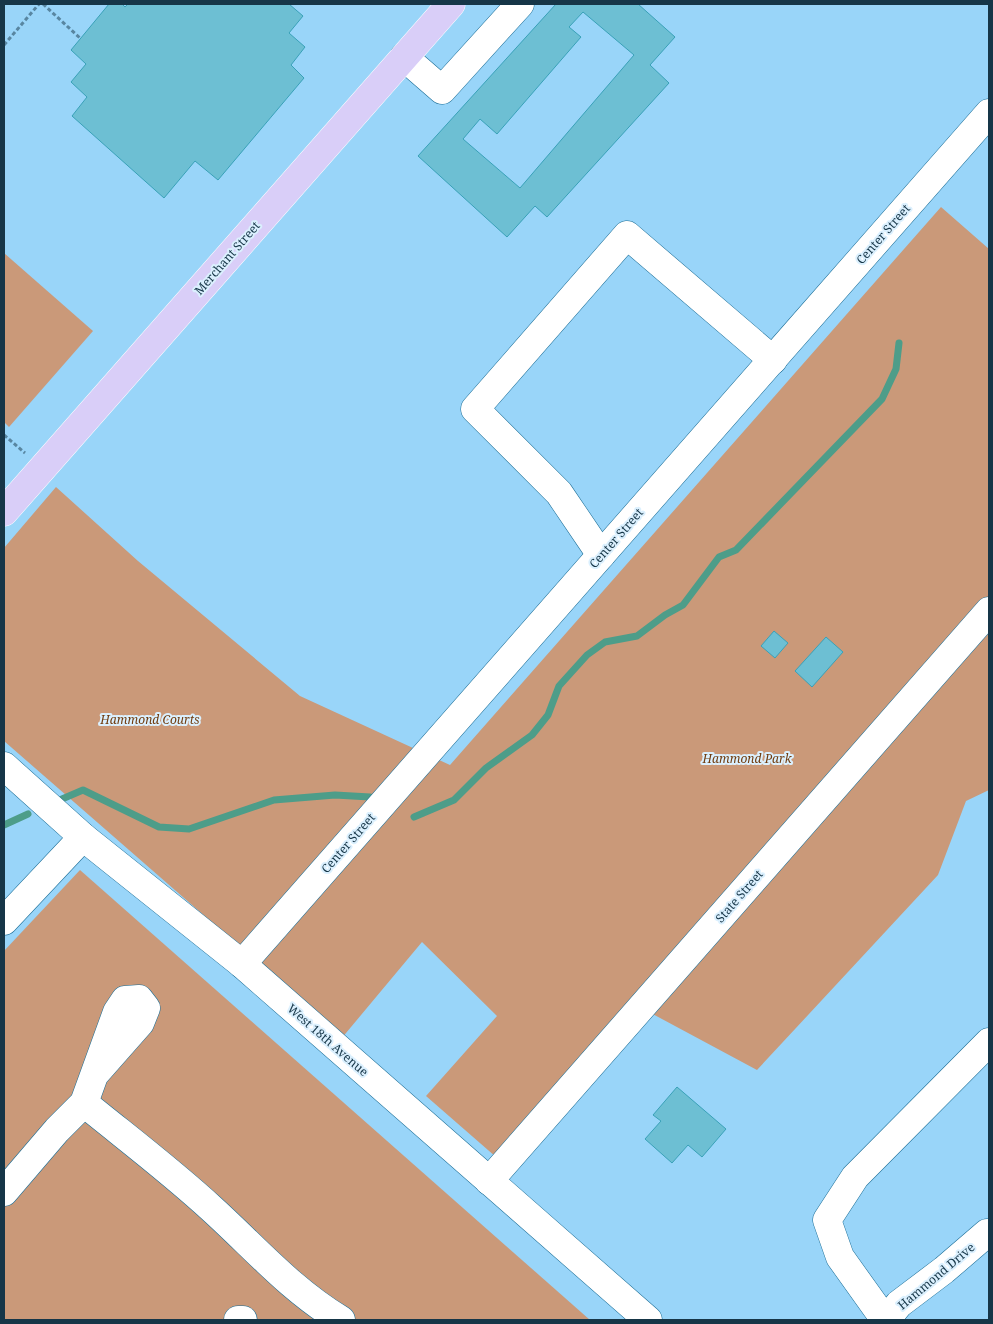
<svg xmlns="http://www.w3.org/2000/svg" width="993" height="1324" font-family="'Noto Serif',serif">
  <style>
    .green { fill: #ca9979 }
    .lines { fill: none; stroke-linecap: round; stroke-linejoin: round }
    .stream { stroke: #4d9d89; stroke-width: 7 }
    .building { fill: #6dbfd3; stroke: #39a1b8; fill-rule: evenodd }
    .minor-casing { stroke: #1a6d96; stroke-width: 29 }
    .major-casing { stroke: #fff; stroke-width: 29 }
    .path { stroke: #5886a1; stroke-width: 3; stroke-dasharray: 4 2.5; stroke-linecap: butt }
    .minor { stroke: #fff; stroke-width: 28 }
    .major { stroke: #d9cef8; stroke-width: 28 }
    .labels { text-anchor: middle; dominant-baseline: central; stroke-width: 4; stroke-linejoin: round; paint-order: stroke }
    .street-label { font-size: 12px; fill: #163648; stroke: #dbf0fe }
    .park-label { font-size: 12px; font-style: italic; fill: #6f3b0e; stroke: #dbf0fe }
  </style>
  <rect width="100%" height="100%" fill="#99d5f9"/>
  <!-- green -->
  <g class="green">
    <polygon points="941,207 989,249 989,790 966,801 938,875 757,1070 634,1004 496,1157 426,1096 497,1016 422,942 341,1039 269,972 4,741 4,548 56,487 138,561 300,696 450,765"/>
    <polygon points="4,253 93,331 9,427 4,422"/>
    <polygon points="80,870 590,1320 4,1320 4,951"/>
  </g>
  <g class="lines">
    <!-- stream -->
    <g class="stream">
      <polyline points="62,799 83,790 159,827 189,829 274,800 335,795 370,797"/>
      <polyline points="414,817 454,800 486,768 532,735 548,715 559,686 587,655 605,642 637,636 665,615 683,605 719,557 736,550 882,399 896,369 899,343"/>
      <polyline points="4,825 28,814"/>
    </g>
  </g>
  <!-- building -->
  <g class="building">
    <polygon points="109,4 122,4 125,7 128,4 289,4 303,16 289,33 305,47 291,65 304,78 218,180 195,161 164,198 72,116 87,97 71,82 86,64 71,50"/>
    <path d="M556,4H638L675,37L650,65L669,83L547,217L535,206L507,237L418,156ZM583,12L634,55L520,188L463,139L480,119L497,134L581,37L569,27Z"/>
    <polygon points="774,631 788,643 775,658 761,646"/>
    <polygon points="826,637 843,652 812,687 795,671"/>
    <polygon points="677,1087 726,1129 702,1157 688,1145 672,1163 645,1139 661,1121 653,1115"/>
  </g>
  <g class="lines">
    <defs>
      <g id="minor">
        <polyline points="404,57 442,90 520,4"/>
        <polyline points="601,555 559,493 475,409 627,235 773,360"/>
        <polyline points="4,766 83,837 242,964 648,1320"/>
        <polyline points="4,921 83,837"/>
        <polyline points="242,964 989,113"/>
        <path d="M84,1103C127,1138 172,1172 212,1209C256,1249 290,1289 341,1320"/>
        <polyline points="489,1181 989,611"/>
        <polyline points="4,1192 57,1130 84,1103 117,1012 125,1000 139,999 146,1008 140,1023 95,1074"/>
        <polyline points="238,1320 243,1320"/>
        <polyline points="885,1320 840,1257 827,1220 855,1177 989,1042"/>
        <polyline points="886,1320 899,1304 944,1270 987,1233 989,1235"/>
      </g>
      <polyline id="major" points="4,512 451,4"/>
    </defs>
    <!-- minor casing -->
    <use href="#minor" class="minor-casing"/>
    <!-- major casing -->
    <use href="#major" class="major-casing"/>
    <!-- path -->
    <g class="path">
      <polyline points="43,4 80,38"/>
      <polyline points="4,45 39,4"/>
      <polyline points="4,435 25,453"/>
    </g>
    <!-- minor -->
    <use href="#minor" class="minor"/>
    <!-- major -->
    <use href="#major" class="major"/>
  </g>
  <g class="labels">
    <!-- street labels -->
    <g class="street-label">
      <text transform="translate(883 234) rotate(-49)">Center Street</text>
      <text transform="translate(227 258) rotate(-49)">Merchant Street</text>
      <text transform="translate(616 538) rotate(-49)">Center Street</text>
      <text transform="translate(348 843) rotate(-49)">Center Street</text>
      <text transform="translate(739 896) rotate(-49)">State Street</text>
      <text transform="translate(328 1040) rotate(41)">West 18th Avenue</text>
      <text transform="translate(936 1276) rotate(-40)">Hammond Drive</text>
    </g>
    <!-- park labels -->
    <g class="park-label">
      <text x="150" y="719">Hammond Courts</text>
      <text x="747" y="758">Hammond Park</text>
    </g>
  </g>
  <!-- border -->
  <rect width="993" height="1324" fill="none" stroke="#163648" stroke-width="10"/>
</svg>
